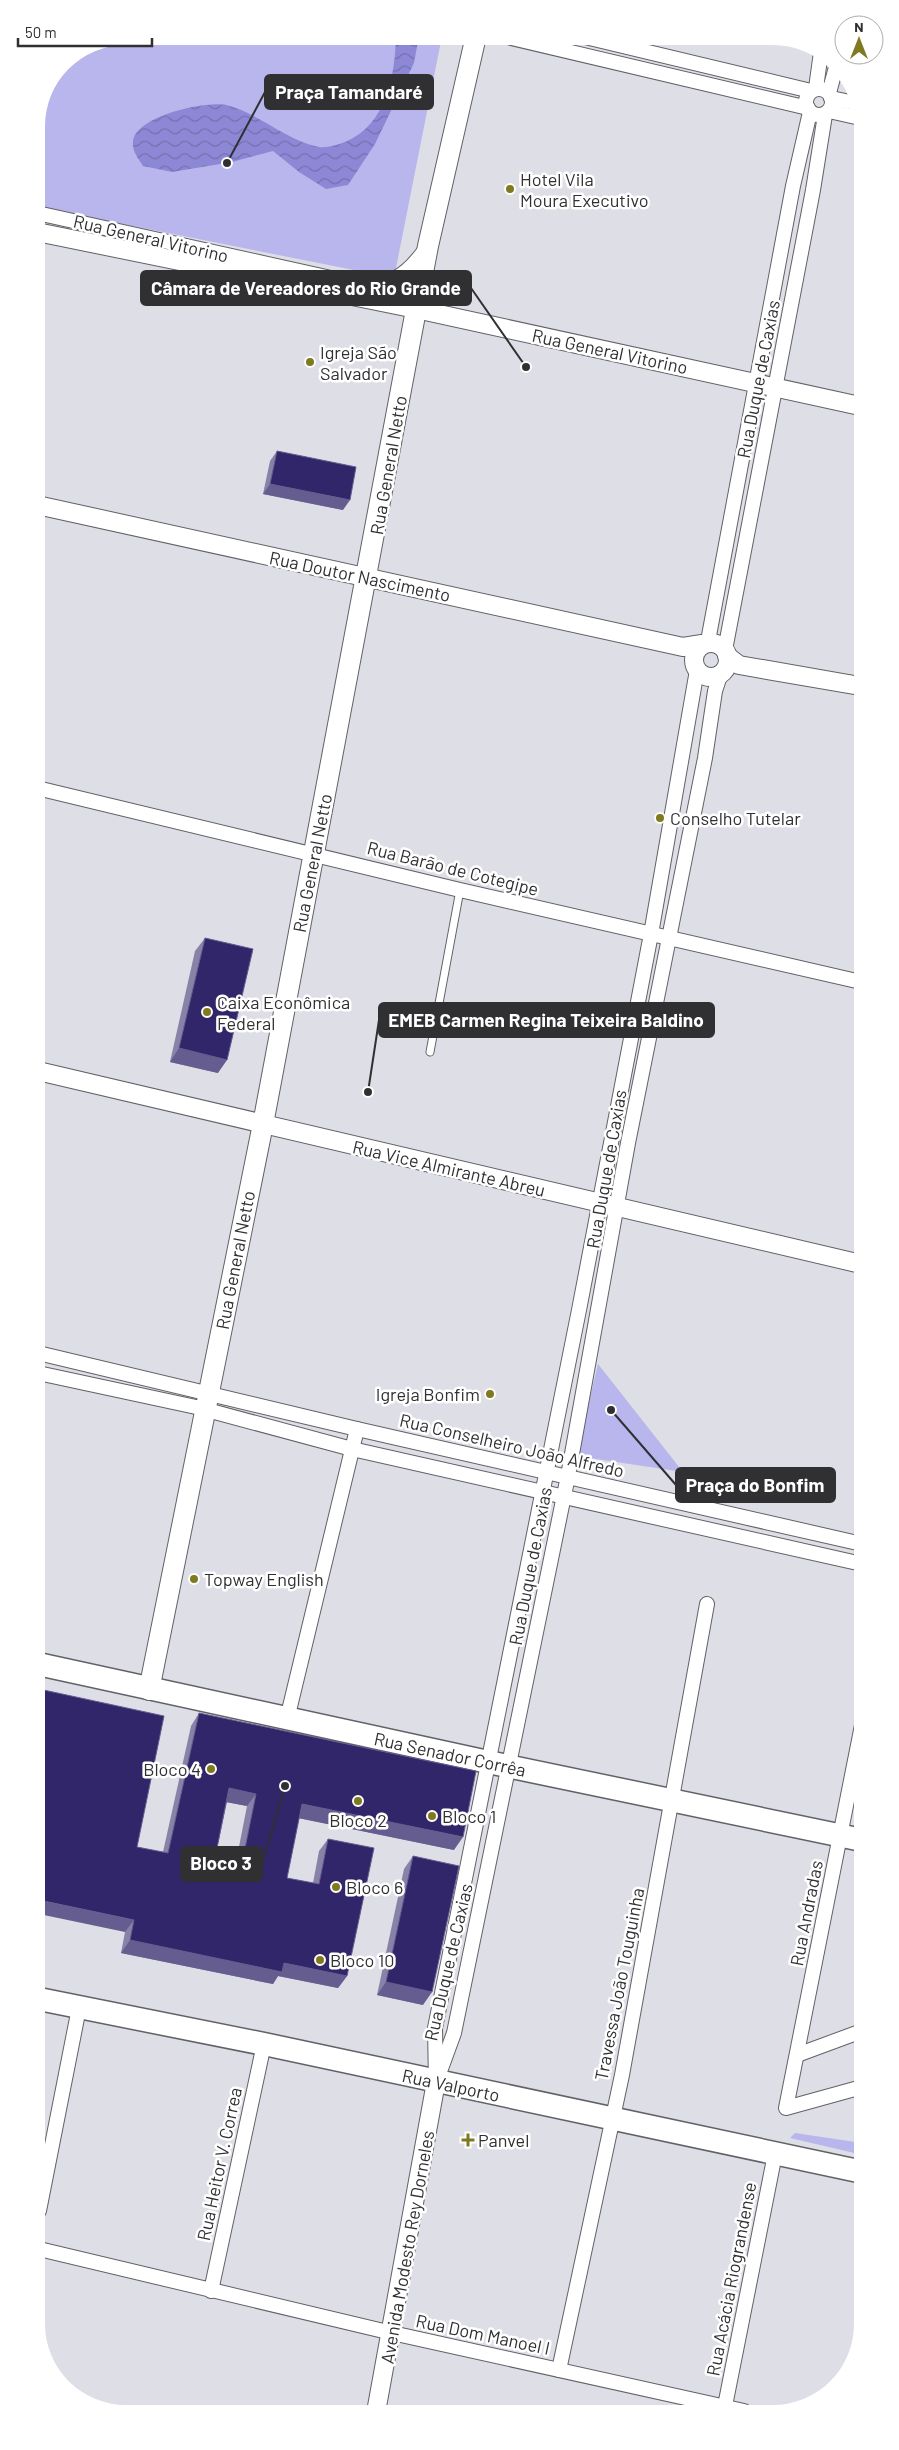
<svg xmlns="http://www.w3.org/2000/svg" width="899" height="2450" font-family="Barlow,sans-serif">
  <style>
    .park { fill: #b8b6ed }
    .water { fill: url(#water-waves) }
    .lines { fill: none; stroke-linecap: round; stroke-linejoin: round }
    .service-casing { stroke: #616167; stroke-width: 9 }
    .minor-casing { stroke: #616167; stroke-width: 16 }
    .tertiary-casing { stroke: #616167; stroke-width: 20 }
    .secondary-casing { stroke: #616167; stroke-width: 22 }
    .primary-casing { stroke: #616167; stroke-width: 25 }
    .service { stroke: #fff; stroke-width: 7 }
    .minor { stroke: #fff; stroke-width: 14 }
    .tertiary { stroke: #fff; stroke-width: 18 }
    .secondary { stroke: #fff; stroke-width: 20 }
    .primary { stroke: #fff; stroke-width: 22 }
    .wall { fill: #8882a8; fill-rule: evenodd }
    .shaded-wall { fill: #655d8f }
    .building { fill: #31266a; stroke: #655d8f; fill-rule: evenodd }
    .poi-dot { fill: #7f791f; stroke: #fff; stroke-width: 2 }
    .labels { text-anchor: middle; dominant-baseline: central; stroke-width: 5; stroke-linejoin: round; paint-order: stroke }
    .poi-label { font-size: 18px; fill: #303033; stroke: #fff; text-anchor: start }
    .street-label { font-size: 18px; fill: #303033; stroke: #fff }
    .leader { fill: none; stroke: #303033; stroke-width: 2 }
    .callout-dot { fill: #303033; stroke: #fff; stroke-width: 2 }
    .callout { fill: #303033; stroke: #303033; stroke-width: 2 }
    .callout-label { font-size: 19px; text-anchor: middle; font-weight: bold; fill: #fff }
  </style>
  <defs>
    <pattern id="water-waves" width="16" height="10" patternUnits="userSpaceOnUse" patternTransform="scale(1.25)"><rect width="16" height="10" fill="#8d88d6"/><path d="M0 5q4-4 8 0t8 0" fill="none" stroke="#7470ae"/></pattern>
  </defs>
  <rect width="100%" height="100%" fill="#dedee6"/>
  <!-- park -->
  <g class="park">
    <polygon points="126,36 442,36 394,278 37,207 36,120 63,62 92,43"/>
    <polygon points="598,1364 683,1472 576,1456"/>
    <polygon points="795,2133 862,2143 863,2155 790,2138"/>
  </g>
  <!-- water -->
  <path class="water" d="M396,36H419L414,63L375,144L348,185L326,189L299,172L273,151L232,162L172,172L143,166C138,158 132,151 133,142C135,116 205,101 226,105C259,113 287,141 319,147C328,148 337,145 345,142C386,125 395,77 396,36Z"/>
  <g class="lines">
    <defs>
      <polyline id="service" points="430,1052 460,890"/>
      <g id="minor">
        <polyline points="503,36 808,108"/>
        <polyline points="581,36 811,91"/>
        <polyline points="816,88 821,52"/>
        <circle cx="819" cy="102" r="13"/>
        <polyline points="829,93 836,67"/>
        <polyline points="831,98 860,104"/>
        <polyline points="829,111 860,118"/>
        <path d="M37,213L349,282C390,281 399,285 425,250"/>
        <polyline points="708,641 793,186 810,112"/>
        <polyline points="725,650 813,190 825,115"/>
        <polyline points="37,788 460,890 861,982"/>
        <polyline points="38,1353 357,1429 862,1544"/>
        <polyline points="38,1373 196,1407 352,1449 862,1564"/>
        <polyline points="287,1719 357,1429"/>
        <polyline points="862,1725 786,2108 862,2087"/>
        <polyline points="797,2055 862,2031"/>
        <polyline points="439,2074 454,2033 568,1476 628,1143 705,758 715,691 720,676"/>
        <polyline points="436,2082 435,2028 579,1310 651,934 697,670"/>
        <polyline points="39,2211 79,2008"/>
        <polyline points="39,2249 392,2333 744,2411"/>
        <polyline points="211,2291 264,2044"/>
        <polyline points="559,2370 622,2075 707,1604"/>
        <polyline points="724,2411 775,2154"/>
      </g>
      <g id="tertiary">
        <polyline points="37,232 416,309 860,406"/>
        <polyline points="37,505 683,647 702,644"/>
        <circle cx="711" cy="660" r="17"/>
        <polyline points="727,656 739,665 860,686"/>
        <polyline points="38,1071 861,1264"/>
        <polyline points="376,2412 436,2082"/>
      </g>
      <polyline id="secondary" points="149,1690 263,1124 428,246 476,36"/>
      <g id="primary">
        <polyline points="38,1664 488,1762 862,1840"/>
        <polyline points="39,1999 264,2044 863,2172"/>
      </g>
    </defs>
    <!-- service casing -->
    <use href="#service" class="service-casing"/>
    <!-- minor casing -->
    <use href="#minor" class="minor-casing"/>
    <!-- tertiary casing -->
    <use href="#tertiary" class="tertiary-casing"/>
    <!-- secondary casing -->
    <use href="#secondary" class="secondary-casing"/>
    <!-- primary casing -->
    <use href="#primary" class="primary-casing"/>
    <!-- service -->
    <use href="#service" class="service"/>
    <!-- minor -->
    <use href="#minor" class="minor"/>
    <!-- tertiary -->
    <use href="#tertiary" class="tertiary"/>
    <!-- secondary -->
    <use href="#secondary" class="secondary"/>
    <!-- primary -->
    <use href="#primary" class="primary"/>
  </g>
  <!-- wall -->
  <g class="wall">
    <polygon points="277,451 343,510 263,494 270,461"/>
    <polygon points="205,938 218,1073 170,1062 195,951"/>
    <path d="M199,1713L454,1850L299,1818L287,1878L313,1883L319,1851L328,1839L347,1976L338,1988L278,1976L273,1984L121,1953L125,1932L137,1847L163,1852L191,1726ZM227,1802L247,1806L235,1867L214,1863Z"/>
    <polygon points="413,1856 423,2005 377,1995 404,1869"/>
  </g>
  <!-- shaded-wall -->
  <g class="shaded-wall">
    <polygon points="270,484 350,500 343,510 263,494"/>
    <polygon points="179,1048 227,1060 218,1073 170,1062"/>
    <polygon points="229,1788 256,1794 247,1806 220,1801"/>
    <polygon points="302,1804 463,1837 454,1850 293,1817"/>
    <polygon points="39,1900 134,1920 125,1932 39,1914"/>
    <polygon points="130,1940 284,1963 347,1976 338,1988 278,1976 273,1984 121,1953"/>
    <polygon points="386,1982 432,1992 423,2005 377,1995"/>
  </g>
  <!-- building -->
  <g class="building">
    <polygon points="277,451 356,467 350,500 270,484"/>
    <polygon points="205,938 253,949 227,1060 179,1048"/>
    <path d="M39,1689L164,1716L137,1847L168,1853L199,1713L476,1771L463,1837L302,1804L287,1878L319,1884L328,1839L374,1848L347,1976L284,1963L282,1972L130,1940L134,1920L39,1900ZM229,1788L256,1794L241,1868L214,1863Z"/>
    <polygon points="413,1856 459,1866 432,1992 386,1982"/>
  </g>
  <!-- markers -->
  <g class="poi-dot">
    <circle cx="510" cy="189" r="5"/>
    <circle cx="310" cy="362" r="5"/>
    <circle cx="660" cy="818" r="5"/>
    <circle cx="207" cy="1012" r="5"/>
    <circle cx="490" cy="1394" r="5"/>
    <circle cx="194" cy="1579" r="5"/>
    <circle cx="211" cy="1769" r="5"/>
    <circle cx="358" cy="1801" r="5"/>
    <circle cx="432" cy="1816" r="5"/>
    <circle cx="336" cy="1887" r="5"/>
    <circle cx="320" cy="1960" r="5"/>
    <path d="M465.5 2132.5h5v5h5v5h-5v5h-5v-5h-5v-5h5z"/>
  </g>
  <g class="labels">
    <!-- poi labels -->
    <g class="poi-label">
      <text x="520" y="179">Hotel Vila<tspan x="520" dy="21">Moura Executivo</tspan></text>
      <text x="320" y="352">Igreja São<tspan x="320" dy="21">Salvador</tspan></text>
      <text x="670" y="818">Conselho Tutelar</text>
      <text x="217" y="1002">Caixa Econômica<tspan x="217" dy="21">Federal</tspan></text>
      <text x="480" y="1394" text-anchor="end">Igreja Bonfim</text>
      <text x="204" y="1579">Topway English</text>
      <text x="201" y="1769" text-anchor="end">Bloco 4</text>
      <text x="442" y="1816">Bloco 1</text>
      <text x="358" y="1820" text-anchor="middle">Bloco 2</text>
      <text x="346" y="1887">Bloco 6</text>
      <text x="330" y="1960">Bloco 10</text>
      <text x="478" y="2140">Panvel</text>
    </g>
    <!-- street labels -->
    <g class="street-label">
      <text transform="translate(151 238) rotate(13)">Rua General Vitorino</text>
      <text transform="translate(610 351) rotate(12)">Rua General Vitorino</text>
      <text transform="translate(758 379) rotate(-79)">Rua Duque de Caxias</text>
      <text transform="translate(388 465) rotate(-80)">Rua General Netto</text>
      <text transform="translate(360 576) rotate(12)">Rua Doutor Nascimento</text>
      <text transform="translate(312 863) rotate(-79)">Rua General Netto</text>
      <text transform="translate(453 868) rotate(14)">Rua Barão de Cotegipe</text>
      <text transform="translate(449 1168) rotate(13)">Rua Vice Almirante Abreu</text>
      <text transform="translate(606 1169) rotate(-80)">Rua Duque de Caxias</text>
      <text transform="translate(235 1260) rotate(-79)">Rua General Netto</text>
      <text transform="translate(512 1445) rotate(13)">Rua Conselheiro João Alfredo</text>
      <text transform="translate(530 1566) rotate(-79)">Rua Duque de Caxias</text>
      <text transform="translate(450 1754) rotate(12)">Rua Senador Corrêa</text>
      <text transform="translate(806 1913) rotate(-79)">Rua Andradas</text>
      <text transform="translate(448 1962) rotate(-77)">Rua Duque de Caxias</text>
      <text transform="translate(619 1984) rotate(-79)">Travessa João Touguinha</text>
      <text transform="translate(451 2085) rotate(12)">Rua Valporto</text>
      <text transform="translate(219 2164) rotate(-78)">Rua Heitor V. Correa</text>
      <text transform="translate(407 2247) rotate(-80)">Avenida Modesto Rey Dorneles</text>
      <text transform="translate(731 2279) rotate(-79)">Rua Acácia Riograndense</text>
      <text transform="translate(483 2334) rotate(12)">Rua Dom Manoel I</text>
    </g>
  </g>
  <!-- crop -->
  <path d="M0 0H899V2450H0ZM126 45H773A81 81 0 0 1 854 126V2324A81 81 0 0 1 773 2405H126A81 81 0 0 1 45 2324V126A81 81 0 0 1 126 45Z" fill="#fff" fill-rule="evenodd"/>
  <!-- callouts -->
  <path class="leader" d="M227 163L265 92M526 367L471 288M368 1092L379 1020M611 1410L676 1485M285 1786L262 1864"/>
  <g class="callout-dot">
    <circle cx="227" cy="163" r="5"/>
    <circle cx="526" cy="367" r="5"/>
    <circle cx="368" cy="1092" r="5"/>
    <circle cx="611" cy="1410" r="5"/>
    <circle cx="285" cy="1786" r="5"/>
  </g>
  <g class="callout">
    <rect x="265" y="75" width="168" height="34" rx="5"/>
    <rect x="141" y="271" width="330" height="34" rx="5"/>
    <rect x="379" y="1003" width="335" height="34" rx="5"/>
    <rect x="676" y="1468" width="159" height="34" rx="5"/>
    <rect x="181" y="1847" width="81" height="34" rx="5"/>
  </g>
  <g class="callout-label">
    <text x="349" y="99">Praça Tamandaré</text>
    <text x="306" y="295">Câmara de Vereadores do Rio Grande</text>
    <text x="546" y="1027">EMEB Carmen Regina Teixeira Baldino</text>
    <text x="755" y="1492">Praça do Bonfim</text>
    <text x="221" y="1870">Bloco 3</text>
  </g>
  <!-- north arrow -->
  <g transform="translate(859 40)"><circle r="24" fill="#ffffff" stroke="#acacad"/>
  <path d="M0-4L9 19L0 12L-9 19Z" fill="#7f791f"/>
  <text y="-8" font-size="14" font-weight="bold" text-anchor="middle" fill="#303033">N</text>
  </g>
  <!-- scale -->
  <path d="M18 38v8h134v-8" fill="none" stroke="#303033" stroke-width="2.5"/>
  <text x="25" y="38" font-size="15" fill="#303033" stroke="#ffffff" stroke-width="4" paint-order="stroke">50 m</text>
</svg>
